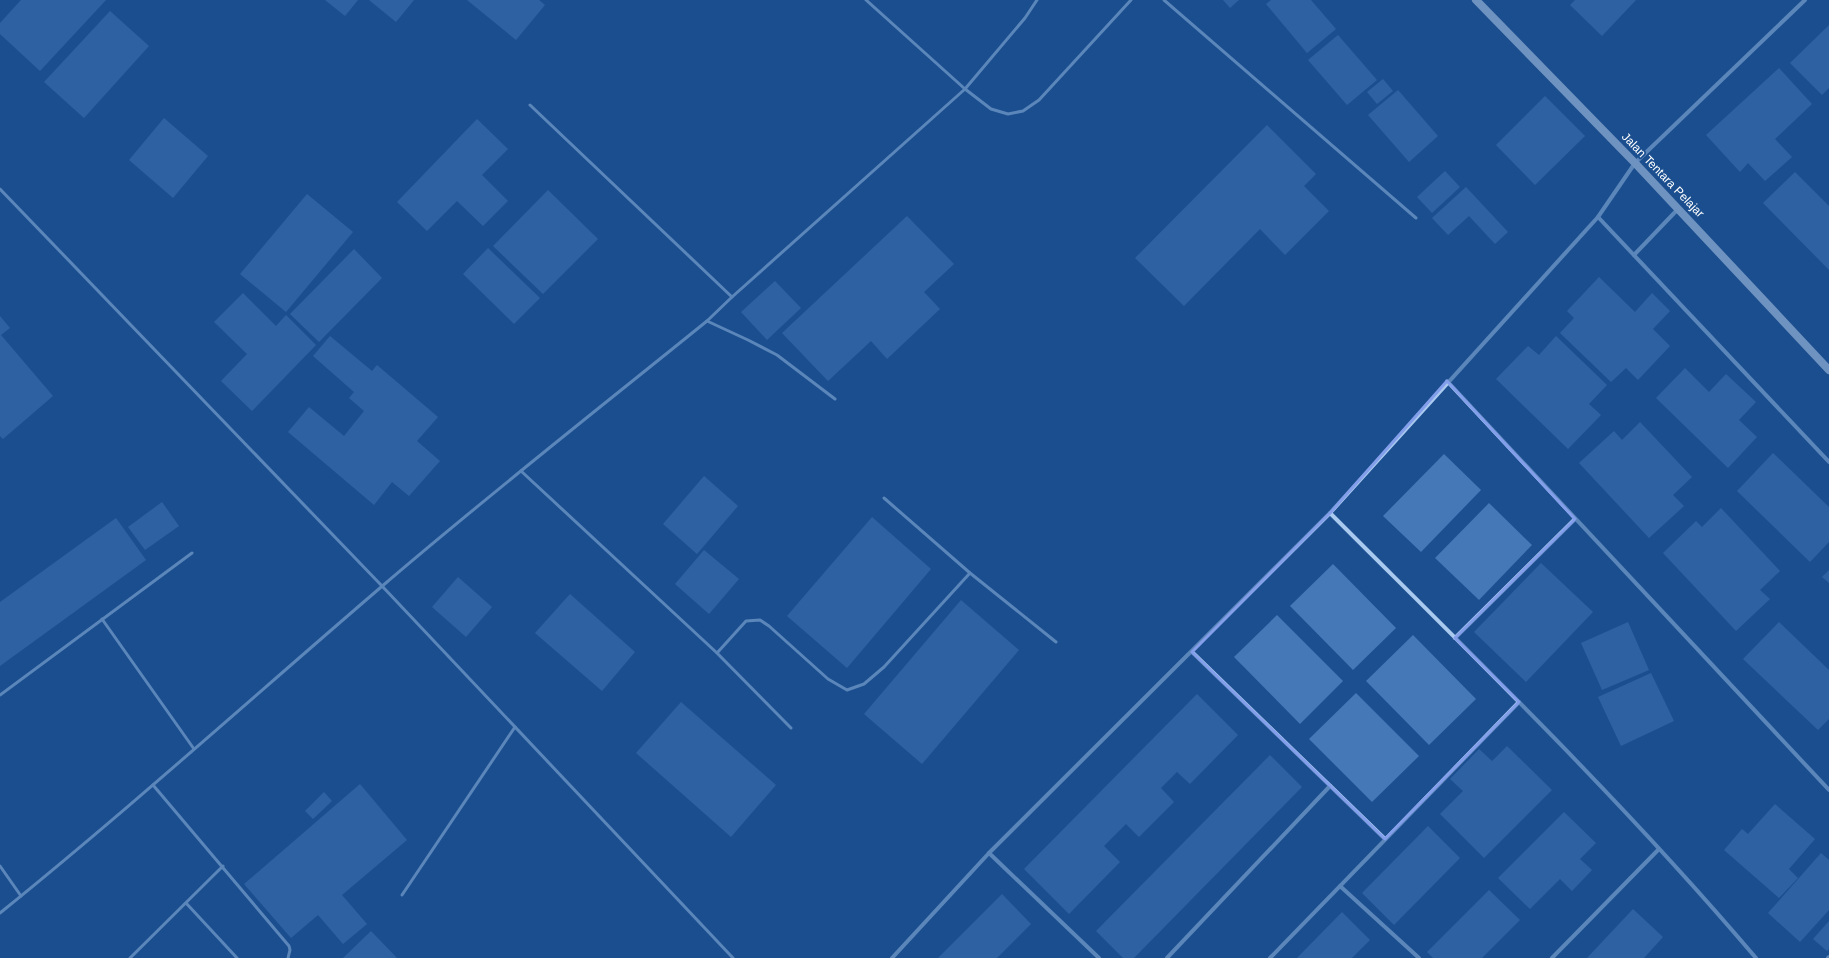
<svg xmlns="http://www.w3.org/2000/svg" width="1829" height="958" font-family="Helvetica,sans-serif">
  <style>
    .building { fill: #4478b7 }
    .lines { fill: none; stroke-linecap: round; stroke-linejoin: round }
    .lane { stroke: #a9c9ee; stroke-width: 3 }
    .street { stroke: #a9c9ee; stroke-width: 4 }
    .secondary { stroke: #d6e6fa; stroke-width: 8 }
    .marked { fill: none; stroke: #839eea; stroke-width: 3; stroke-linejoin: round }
    .labels { text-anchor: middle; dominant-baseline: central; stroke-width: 3.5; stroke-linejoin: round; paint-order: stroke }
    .street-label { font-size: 12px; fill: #fff; stroke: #1b4f8f }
  </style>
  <rect width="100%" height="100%" fill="#1b4f8f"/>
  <!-- building -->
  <g class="building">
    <polygon points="21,0 106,0 40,71 0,34 0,23"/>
    <polygon points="325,0 358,0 345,16"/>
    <polygon points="369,0 414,0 396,22"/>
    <polygon points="467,0 539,0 545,5 516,40"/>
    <polygon points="1223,0 1239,0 1230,8"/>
    <polygon points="1271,0 1311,0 1336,29 1307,53 1266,4"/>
    <polygon points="1575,0 1636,0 1602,36 1570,5"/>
    <polygon points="110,11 149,46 84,118 44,82"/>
    <polygon points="1829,25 1829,88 1822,95 1790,63"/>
    <polygon points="1338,35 1377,80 1347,105 1308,60"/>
    <polygon points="1779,68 1812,104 1775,139 1792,157 1765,181 1748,163 1740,172 1706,135"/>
    <polygon points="1383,79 1393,91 1377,104 1367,92"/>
    <polygon points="1398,90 1438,136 1409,162 1368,115"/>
    <polygon points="1545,96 1585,136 1535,185 1496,145"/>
    <polygon points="164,118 208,156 173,198 129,160"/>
    <polygon points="477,119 508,149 482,175 508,201 483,226 457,201 427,231 397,202"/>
    <polygon points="1267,125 1316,174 1304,186 1329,211 1285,255 1260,229 1184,306 1135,258"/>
    <polygon points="1445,171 1460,187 1432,213 1417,197"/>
    <polygon points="1795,172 1829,206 1829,270 1763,203"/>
    <polygon points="1466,187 1508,232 1495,244 1469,216 1448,235 1432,218"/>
    <polygon points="548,190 598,239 543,294 493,246"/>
    <polygon points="307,194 353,232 286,312 240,274"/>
    <polygon points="907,216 954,264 924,292 940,309 887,359 871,341 828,381 782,333"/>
    <polygon points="488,248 540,298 514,324 463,274"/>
    <polygon points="354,249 382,278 319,342 290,314"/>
    <polygon points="1599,277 1635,312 1652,293 1670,311 1653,329 1670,346 1638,380 1626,368 1611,382 1560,333 1574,318 1567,311"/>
    <polygon points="775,281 801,308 767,340 741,312"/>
    <polygon points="243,293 276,326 286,315 316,345 252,411 221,381 247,354 214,322"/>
    <polygon points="0,316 10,328 1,335 53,396 3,439 0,436"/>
    <polygon points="330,336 372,371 377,365 438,417 417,441 440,461 409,496 392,482 374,505 288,432 309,407 344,436 364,411 349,398 354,392 313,356"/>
    <polygon points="1556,336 1607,385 1589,404 1601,415 1568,449 1496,379 1528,346 1539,355"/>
    <polygon points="1685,368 1709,392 1726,374 1756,402 1739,420 1757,437 1728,468 1656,398"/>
    <polygon points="1640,422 1692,477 1673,495 1684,506 1649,538 1579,463 1614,431 1622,440"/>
    <polygon points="1773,453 1829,507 1829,542 1810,562 1737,491"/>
    <polygon points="1444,454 1481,490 1421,552 1383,516"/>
    <polygon points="704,476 738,506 697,554 663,524"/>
    <polygon points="162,502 179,526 145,550 128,527"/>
    <polygon points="1489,503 1532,545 1479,600 1435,558"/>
    <polygon points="1721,508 1780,571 1760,590 1770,599 1736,631 1663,553 1696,521 1702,527"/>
    <polygon points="872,517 931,569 847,668 787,616"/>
    <polygon points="116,518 146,560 0,666 0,602"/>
    <polygon points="704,550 739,579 709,614 675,584"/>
    <polygon points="1541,563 1593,612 1526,682 1474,632"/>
    <polygon points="1333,564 1396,628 1353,670 1290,606"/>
    <polygon points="1829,570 1829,583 1822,577"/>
    <polygon points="458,577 492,607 466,637 432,607"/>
    <polygon points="570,594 635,652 602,691 535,633"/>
    <polygon points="961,600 1019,650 922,764 864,714"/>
    <polygon points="1277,615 1343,681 1300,724 1234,657"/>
    <polygon points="1628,622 1649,670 1602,690 1581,643"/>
    <polygon points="1779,622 1829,670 1829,719 1818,730 1743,659"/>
    <polygon points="1413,635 1476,699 1429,745 1366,681"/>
    <polygon points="1651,673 1674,721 1621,746 1598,697"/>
    <polygon points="1356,693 1419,756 1372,802 1309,739"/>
    <polygon points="1197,694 1238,735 1190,784 1177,772 1161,788 1174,802 1139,837 1126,824 1104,846 1120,862 1069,914 1024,869"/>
    <polygon points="681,702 776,785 731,837 636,753"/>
    <polygon points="1507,746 1552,790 1484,858 1440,814 1463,791 1450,779 1479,749 1492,761"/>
    <polygon points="1270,755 1302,787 1134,958 1123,958 1096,931"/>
    <polygon points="360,784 407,840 342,895 367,924 343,944 318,915 291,938 244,884"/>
    <polygon points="324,792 332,801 313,819 305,811"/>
    <polygon points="1775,804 1815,839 1789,869 1798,878 1779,898 1724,850 1742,829 1748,834"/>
    <polygon points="1564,812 1596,843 1580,859 1592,870 1572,891 1560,879 1530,909 1498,878"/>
    <polygon points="1428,826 1460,858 1394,925 1362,893"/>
    <polygon points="1821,853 1829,860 1829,910 1800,942 1768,913"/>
    <polygon points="1489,890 1520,920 1482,958 1433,958 1427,952"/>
    <polygon points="1002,894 1031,924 997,958 938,958"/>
    <polygon points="1633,909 1663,937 1644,958 1587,958"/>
    <polygon points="1342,912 1370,940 1352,958 1297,958"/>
    <polygon points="1829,921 1829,949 1827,951 1813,939"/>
    <polygon points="371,931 397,958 343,958"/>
  </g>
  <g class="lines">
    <!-- lane -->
    <g class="lane">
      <polyline points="866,0 965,89 991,109 1008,114 1023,111 1039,100 1131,0"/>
      <polyline points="1164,0 1416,218"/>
      <polyline points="530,105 732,297"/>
      <polyline points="0,189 382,586 733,958"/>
      <polyline points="707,321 748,340 777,355 835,399"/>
      <polyline points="521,471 717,653 791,728"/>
      <polyline points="884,498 970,573 1056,642"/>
      <polyline points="102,619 194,749"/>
      <polyline points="717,653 746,621 760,620 769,626 828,679 847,690 864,684 884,667 970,573"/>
      <polyline points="0,695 192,553"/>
      <polyline points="153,785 289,946 290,950 288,958"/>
      <polyline points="0,866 21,896"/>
      <polyline points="402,895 515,727"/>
      <polyline points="186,903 237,958"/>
      <path d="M0,913C130,808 254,696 380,588C487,496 597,410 707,321L732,297L965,89L1025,18L1037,0"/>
      <polyline points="130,958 223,866"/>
    </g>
    <!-- street -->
    <g class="street">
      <polyline points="1598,217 1829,462"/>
      <polyline points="1634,255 1678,209"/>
      <polyline points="1447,381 1829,790"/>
      <path d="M1330,513C1475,658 1623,801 1756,958"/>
      <polyline points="1455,638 1575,519"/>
      <polyline points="1192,652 1385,839"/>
      <polyline points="989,853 1099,958"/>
      <polyline points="1340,886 1419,958"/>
      <polyline points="892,958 989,853 1330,513 1598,217 1635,163 1805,0"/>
      <polyline points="1167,958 1330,786"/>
      <polyline points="1270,958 1519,702"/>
      <polyline points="1552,958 1659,849"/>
      <polyline points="1828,958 1829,957"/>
    </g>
    <!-- secondary -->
    <polyline class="secondary" points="1476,0 1635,163 1829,370"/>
  </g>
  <!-- marked area -->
  <path d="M0 0H1829V958H0ZM1447,381L1575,519L1455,638L1519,702L1385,839L1192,652L1330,513Z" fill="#1b4f8f" fill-opacity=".55" fill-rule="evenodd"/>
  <path class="marked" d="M1447,381L1575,519L1455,638L1519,702L1385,839L1192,652L1330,513Z"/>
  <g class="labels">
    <!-- street labels -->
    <g class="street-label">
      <text transform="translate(1663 175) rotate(46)">Jalan Tentara Pelajar</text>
    </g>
  </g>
</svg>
